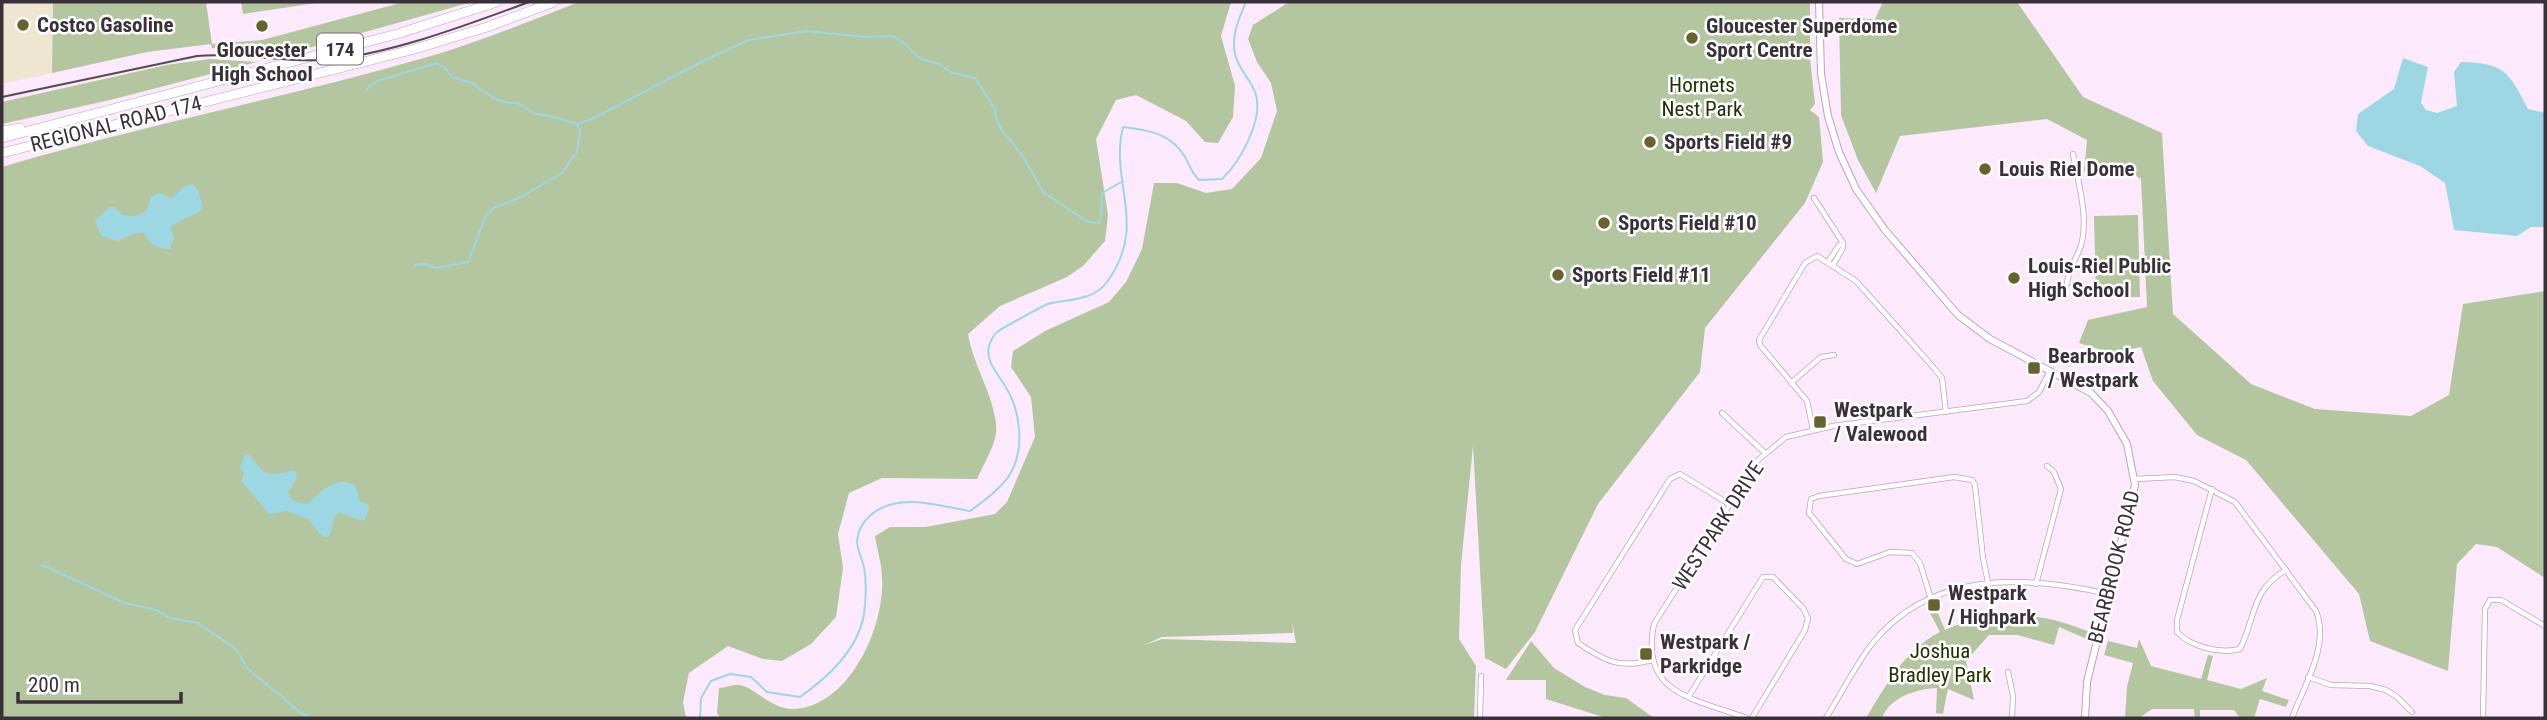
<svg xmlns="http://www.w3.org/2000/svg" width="2547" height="720" font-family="'Roboto Condensed',sans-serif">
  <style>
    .commercial { fill: #eee6d0 }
    .green { fill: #b4c6a0; fill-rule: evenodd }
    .water { fill: #9dd7e4 }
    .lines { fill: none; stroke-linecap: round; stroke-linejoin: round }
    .stream { stroke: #9dd7e4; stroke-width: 2 }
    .minor-casing { stroke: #bba4bb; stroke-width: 6 }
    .tertiary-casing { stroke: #bba4bb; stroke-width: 8 }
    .motorway-casing { stroke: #bba4bb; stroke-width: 10 }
    .minor { stroke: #fff; stroke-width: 4.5 }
    .tertiary { stroke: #fff; stroke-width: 6 }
    .motorway { stroke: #fff; stroke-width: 9 }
    .tram { stroke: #554955; stroke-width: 2 }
    .poi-dot { fill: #67622e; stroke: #fff; stroke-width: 2.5 }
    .labels { text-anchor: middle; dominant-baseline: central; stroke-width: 5; stroke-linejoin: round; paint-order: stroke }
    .shield { fill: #fff; stroke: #756e75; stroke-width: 2 }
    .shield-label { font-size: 19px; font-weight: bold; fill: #3a303a }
    .poi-label { font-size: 21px; font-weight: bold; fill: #3a303a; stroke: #fff; text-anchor: start }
    .park-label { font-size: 21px; fill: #213202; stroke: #fff }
    .street-label { font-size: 21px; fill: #3a303a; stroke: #fff }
  </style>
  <rect width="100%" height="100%" fill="#fde9fc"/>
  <!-- commercial -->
  <polygon class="commercial" points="2,2 53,2 52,73 2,84"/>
  <!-- green -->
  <g class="green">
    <polygon points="53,2 206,2 212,44 262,40 404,2 472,2 287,54 212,48 211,44 147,52 52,73"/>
    <polygon points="241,2 323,2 243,14"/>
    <path d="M579,2H1231L1221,36L1235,86L1233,117L1218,143L1205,142L1186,121L1136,95L1116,100L1096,139L1108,215L1105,241L1083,266L1067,277L1000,306L968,334C973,366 999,405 996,433C994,448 983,465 977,479L882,478L849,493L838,534L843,568L836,617L811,644L782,661L763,659L728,646L689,673L683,702L686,718H2V167C141,126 284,98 424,58C477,43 527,22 579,2Z"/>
    <path d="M1289,2H1810V58L1815,104L1810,110L1819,117L1823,162L1805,203L1705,328L1700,372L1598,504L1535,632L1506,669L1485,658L1473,446L1461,565L1459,639L1476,666L1474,718H720L717,713L719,688C725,688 735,684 740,685C756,688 770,709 794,709C849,707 885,627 882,578C882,564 877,550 875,536L890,527H926L995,514L1007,502L1035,437L1031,397L1011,367L1013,351L1045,331L1109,302L1126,282L1142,249L1154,183H1177L1206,193L1232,189L1261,158L1277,111L1271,83L1257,62L1248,39L1253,25ZM1292,622L1296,643L1162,639L1142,646L1162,637L1293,633Z"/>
    <polygon points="1883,2 2017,2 2083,97 2162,133 2173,314 2251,384 2315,409 2411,416 2449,395 2463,304 2545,291 2545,578 2497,547 2476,544 2457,564 2448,671 2370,641 2359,594 2246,460 2197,435 2153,381 2141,347 2111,353 2079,343 2088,320 2147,307 2141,179 2117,164 2110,176 2084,172 2087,140 2047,119 1900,136 1876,193 1858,160 1841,115 1839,18 1875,19"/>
    <polygon points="210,59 257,62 110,100 2,124 2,102 166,65"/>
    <polygon points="2138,215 2140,297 2096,298 2094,216"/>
    <path d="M1935,606L1945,630C1992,608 2043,612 2089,632L2087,639L2059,627L2054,645L2017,635H1989L1966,661L1974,700L1948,689L1943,714L1936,713L1937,688C1916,689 1890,697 1882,718H1866C1886,686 1904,650 1940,632L1928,609Z"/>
    <polygon points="2139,639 2151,666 2201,679 2208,655 2213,656 2207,680 2241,689 2267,678 2262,691 2289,700 2286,707 2260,699 2254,718 2240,718 2234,710 2200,710 2200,718 2195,718 2194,709 2152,709 2139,718 2125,718 2127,687 2133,663 2104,655 2108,641 2137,648"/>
    <polygon points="1531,641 1554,668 1585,687 1605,695 1626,698 1654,718 1606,718 1546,699 1546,680 1506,680"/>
  </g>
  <!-- water -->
  <g class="water">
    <path d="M2403,58L2428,67L2421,103L2426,110L2437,113L2457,106L2454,72L2461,62C2505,63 2509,72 2528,109L2545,113V227H2531L2517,236L2454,230L2445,183L2420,166L2368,146L2356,131L2358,114L2394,89Z"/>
    <path d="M193,184L198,190L203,208L199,212L172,225L171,230L174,237L170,249C158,250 148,243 144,232L131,235L118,241L101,236L95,220L110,207H114L123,215L136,216L146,211L151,197L159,193L172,198L183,187Z"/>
    <path d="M245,455H249C265,475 267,478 293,470L298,476L288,493C292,501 297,503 307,504C321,491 337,474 356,486L359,500L368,505L369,509L364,521L339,513L334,517L331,532L328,537H323L308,519L287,511L269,514L242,482L244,472L240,468Z"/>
  </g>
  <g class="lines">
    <!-- stream -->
    <g class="stream">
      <polyline points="367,89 377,81 437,63 444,67 452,77 472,83 494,98 507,103 518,103 535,114 551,116 577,124 592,119 709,58 749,40 806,31 866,37 893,36 903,42 919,58 939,64 953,73 975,78 995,109 995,115 1001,129 1024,158 1043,192 1088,222 1098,223 1101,219 1102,193 1123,181"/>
      <polyline points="415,265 426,264 436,268 468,262 486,215 494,208 519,198 562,173 577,152 580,131 577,124"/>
      <polyline points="42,565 125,603 156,610 170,618 198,623 236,649 247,668 301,713 311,718"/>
      <path d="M700,718L701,698L711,681L730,674L751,677L767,692L800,697C828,677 857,651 864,615C866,599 867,583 864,567C862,559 857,549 857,541C858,529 863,521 872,514C899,492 939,506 970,511C983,502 996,492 1006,480C1027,453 1021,410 1004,384C997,373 985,360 989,346C990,342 994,334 997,332C1001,329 1044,305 1048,304C1068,299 1093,301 1107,282C1149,224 1109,183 1123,127C1148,130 1171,133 1185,157C1190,166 1191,172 1199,180L1222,179C1240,162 1265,118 1255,92C1250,79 1238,68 1235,54C1231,35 1239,19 1246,2"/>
    </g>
    <defs>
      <g id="minor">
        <polyline points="1814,198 1843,243"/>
        <polyline points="1828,262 1839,245 1843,243 1843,248 1833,265"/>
        <path d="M2067,284C2068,267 2078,258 2082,242C2088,215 2078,181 2073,154"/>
        <polyline points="1791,383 1821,357 1834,355"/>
        <polyline points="1722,413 1765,453"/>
        <polyline points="1813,430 1807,401 1760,345 1759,340 1805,263 1817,256 1856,281 1934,368 1942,378 1946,412"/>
        <path d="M2135,479L2175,477L2194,481L2235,502L2316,611C2330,646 2304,685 2292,718"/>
        <path d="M2212,489L2177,620V632C2191,647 2220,654 2240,649C2256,617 2251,590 2286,570"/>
        <polyline points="2036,584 2061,489 2054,472 2047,466"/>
        <polyline points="1931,599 1920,563 1912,553 1890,552 1857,564 1846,559 1809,513 1811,499 1819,496 1954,477 1972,480 1975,485 1983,558 1988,582"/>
        <path d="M1652,660C1619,669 1605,661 1578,643L1575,630L1670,479L1680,474L1729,504"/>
        <polyline points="2008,672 2013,696 2012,718"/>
        <polyline points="2308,677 2331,685 2370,686 2386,690 2397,697 2412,712"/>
        <polyline points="1689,696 1763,577 1773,577 1803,608 1808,618 1805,630 1752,718"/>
        <polyline points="1480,718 1481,676"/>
        <path d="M1747,718C1696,699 1639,695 1654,624L1758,460L1786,437L1833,426L2027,401L2039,392L2050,371"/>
        <path d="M1826,718C1841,694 1854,668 1871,645C1930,570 2024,575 2108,594"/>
        <polyline points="2483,718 2485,609 2490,600 2501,600 2545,626"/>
      </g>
      <polyline id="tertiary" points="1819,2 1821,74 1828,116 1839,152 1856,189 1885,230 1958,315 1990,339 2091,393 2108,411 2127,444 2135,485 2087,682 2085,718"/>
      <g id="motorway">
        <polyline points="2,131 20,128"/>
        <polyline points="2,138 397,34 497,2"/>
        <polyline points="2,153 415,49 487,27 554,2"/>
      </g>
    </defs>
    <!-- minor casing -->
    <use href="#minor" class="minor-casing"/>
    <!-- tertiary casing -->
    <use href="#tertiary" class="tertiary-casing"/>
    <!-- motorway casing -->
    <use href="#motorway" class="motorway-casing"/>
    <!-- minor -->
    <use href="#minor" class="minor"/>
    <!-- tertiary -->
    <use href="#tertiary" class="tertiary"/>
    <!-- motorway -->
    <use href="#motorway" class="motorway"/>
    <!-- tram -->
    <path class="tram" d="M2,97L197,56C238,52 280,62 321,60C383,57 470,24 529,2"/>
  </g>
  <!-- markers -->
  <g class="poi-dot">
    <circle cx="23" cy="25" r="7"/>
    <circle cx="262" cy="26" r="7"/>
    <circle cx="1692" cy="38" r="7"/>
    <circle cx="1650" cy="142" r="7"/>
    <circle cx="1985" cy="169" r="7"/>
    <circle cx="1604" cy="223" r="7"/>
    <circle cx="1558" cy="275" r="7"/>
    <circle cx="2014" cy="278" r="7"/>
    <rect x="2027" y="361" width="14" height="14" rx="3.5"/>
    <rect x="1813" y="415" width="14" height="14" rx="3.5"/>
    <rect x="1927" y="598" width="14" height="14" rx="3.5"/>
    <rect x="1639" y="647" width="14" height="14" rx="3.5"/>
  </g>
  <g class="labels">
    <!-- shield labels -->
    <rect class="shield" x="317" y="33.5" width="46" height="31" rx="5"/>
    <g class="shield-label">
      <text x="340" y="49">174</text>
    </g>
    <!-- poi labels -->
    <g class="poi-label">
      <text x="37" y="25">Costco Gasoline</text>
      <text x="1706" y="26">Gloucester Superdome<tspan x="1706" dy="24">Sport Centre</tspan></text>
      <text x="262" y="50" text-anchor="middle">Gloucester<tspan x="262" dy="24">High School</tspan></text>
      <text x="1664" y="142">Sports Field #9</text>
      <text x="1999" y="169">Louis Riel Dome</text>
      <text x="1618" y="223">Sports Field #10</text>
      <text x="2028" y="266">Louis-Riel Public<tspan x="2028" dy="24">High School</tspan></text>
      <text x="1572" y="275">Sports Field #11</text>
      <text x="2048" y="356">Bearbrook<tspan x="2048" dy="24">/ Westpark</tspan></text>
      <text x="1834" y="410">Westpark<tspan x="1834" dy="24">/ Valewood</tspan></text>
      <text x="1948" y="593">Westpark<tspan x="1948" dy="24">/ Highpark</tspan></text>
      <text x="1660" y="642">Westpark /<tspan x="1660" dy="24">Parkridge</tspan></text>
    </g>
    <!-- park labels -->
    <g class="park-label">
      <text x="1702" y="85">Hornets<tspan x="1702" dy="24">Nest Park</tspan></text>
      <text x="1940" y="651">Joshua<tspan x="1940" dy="24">Bradley Park</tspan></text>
    </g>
    <!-- street labels -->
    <g class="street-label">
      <text transform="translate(116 124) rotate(-14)">REGIONAL ROAD 174</text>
      <text transform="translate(1718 526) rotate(-57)">WESTPARK DRIVE</text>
      <text transform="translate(2114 567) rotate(-76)">BEARBROOK ROAD</text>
    </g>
  </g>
  <!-- border -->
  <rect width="2547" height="720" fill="none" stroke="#3a303a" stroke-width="7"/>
  <!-- scale -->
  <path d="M18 692v10h163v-10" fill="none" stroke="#3a303a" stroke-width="3.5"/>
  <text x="28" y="692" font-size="21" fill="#3a303a" stroke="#ffffff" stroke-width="5" paint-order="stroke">200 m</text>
</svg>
